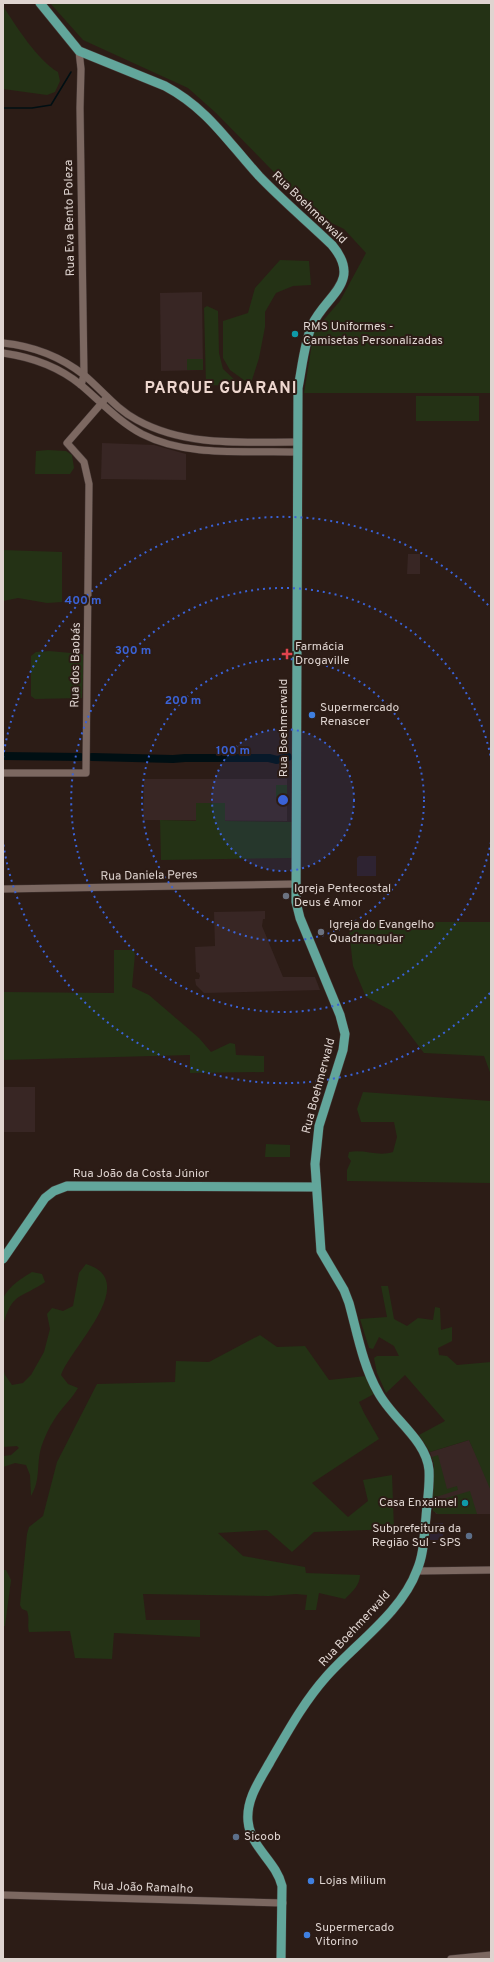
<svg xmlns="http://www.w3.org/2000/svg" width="494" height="1962" font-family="Overpass,sans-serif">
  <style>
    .education { fill: #382624 }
    .medical { fill: #2e2332 }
    .green { fill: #243215 }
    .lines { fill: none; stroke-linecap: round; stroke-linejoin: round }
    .stream { stroke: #000f13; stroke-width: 1.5 }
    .river { stroke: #000f13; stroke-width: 8 }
    .minor-casing { stroke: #453734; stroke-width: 8 }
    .major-casing { stroke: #453734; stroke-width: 10 }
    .minor { stroke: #7c6861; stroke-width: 7 }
    .major { stroke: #62a69b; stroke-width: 9 }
    .ring { fill: none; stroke: #3a62d7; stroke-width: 2; stroke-dasharray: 2 4 }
    .culture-dot { fill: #0f9aa8; stroke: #2c1c16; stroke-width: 1.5 }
    .health-dot { fill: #e0444e; stroke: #2c1c16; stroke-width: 1.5 }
    .shop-dot { fill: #3f7fe0; stroke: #2c1c16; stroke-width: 1.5 }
    .worship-dot { fill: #6b7280; stroke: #2c1c16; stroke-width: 1.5 }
    .service-dot { fill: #5c6f8a; stroke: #2c1c16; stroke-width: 1.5 }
    .labels { text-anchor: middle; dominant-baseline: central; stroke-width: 4; stroke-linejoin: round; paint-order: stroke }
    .street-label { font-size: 12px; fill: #dfd4d0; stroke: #2c1c16 }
    .poi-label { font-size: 12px; fill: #dfd4d0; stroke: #2c1c16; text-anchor: start }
    .district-label { font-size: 16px; font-weight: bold; letter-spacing: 1px; fill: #eed7cf; stroke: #2c1c16 }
    .centre { fill: #3a62d7; stroke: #2c1c16; stroke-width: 2 }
    .ring-label { font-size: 12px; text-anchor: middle; font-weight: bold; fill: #3a62d7; stroke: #2c1c16; stroke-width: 4; stroke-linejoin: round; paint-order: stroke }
  </style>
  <rect width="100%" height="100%" fill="#2c1c16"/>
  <!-- education -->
  <g class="education">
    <polygon points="202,292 203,370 161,371 160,293"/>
    <polygon points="102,443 154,445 186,454 186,480 101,479"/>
    <polygon points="408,554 420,554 420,574 407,574"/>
    <polygon points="144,779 287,779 287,821 143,820"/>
    <polygon points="265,911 265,919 263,919 262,926 283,977 315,977 320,990 204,993 196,985 195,979 199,979 200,976 199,973 196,972 195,947 215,946 214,912"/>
    <rect x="3" y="1087" width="32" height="45"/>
    <polygon points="469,1440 489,1482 491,1491 491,1514 436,1514 432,1508 434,1465 430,1452"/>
  </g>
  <!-- medical -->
  <g class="medical">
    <polygon points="359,856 376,856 376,876 357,876 357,858"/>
    <polygon points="443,1523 443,1540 429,1540 432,1524"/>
  </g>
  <!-- green -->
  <g class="green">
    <polygon points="50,3 491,3 491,393 304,393 314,331 340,301 366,253 344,229 317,216 216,113 188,88 83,40"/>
    <path d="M3,6C16,26 38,61 58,72L60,81L55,92L47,95L3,89Z"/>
    <polygon points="280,260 309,261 311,285 293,286 276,293 265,312 265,327 259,358 251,383 248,383 230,370 223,358 223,321 248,313 255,288"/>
    <polygon points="207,306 218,311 219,353 223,369 238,383 236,386 206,385 204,308"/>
    <rect x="187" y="359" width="16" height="11"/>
    <rect x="416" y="396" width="63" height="25"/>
    <polygon points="48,450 66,451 72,455 74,468 70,474 35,474 36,451"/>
    <polygon points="3,550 62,552 62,602 47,603 18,598 3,601"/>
    <polygon points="49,651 82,654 84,657 82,698 35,699 31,696 31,656 36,652"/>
    <polygon points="276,785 287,785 287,801 276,799"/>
    <polygon points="196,803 225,803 225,821 292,822 292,857 291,858 161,860 160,820 196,821"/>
    <polygon points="348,922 491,922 491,1075 484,1056 424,1053 392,1011 366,997 353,966"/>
    <polygon points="114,950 133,950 135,954 132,987 149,995 199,1038 211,1052 230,1043 235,1044 236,1055 264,1056 264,1072 190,1073 190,1055 3,1060 3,992 114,993"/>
    <path d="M363,1092L491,1101V1183L347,1181V1170L351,1161L348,1157L349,1152C365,1149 378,1157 393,1152L397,1137L394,1122H361L357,1109Z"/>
    <polygon points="266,1144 290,1145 290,1157 265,1157"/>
    <path d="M86,1264C142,1281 70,1348 61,1375L68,1384L78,1388C71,1400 61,1408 54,1420C49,1427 46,1435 43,1442C35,1462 42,1478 31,1496L30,1475L26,1465L15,1463L3,1467V1456L11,1455L19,1448L17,1446L3,1447V1368L5,1375L12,1385L23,1383L31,1375L44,1352L50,1329L47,1314L52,1308L63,1311L73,1306L79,1273Z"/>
    <path d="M32,1272L42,1274L45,1282C21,1299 12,1291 3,1326C3,1318 1,1308 3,1300C6,1288 22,1278 32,1272Z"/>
    <polygon points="381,1286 388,1286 394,1319 407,1326 418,1318 433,1320 435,1307 440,1308 441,1330 452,1327 452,1341 438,1348 439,1355 447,1356 457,1365 491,1362 491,1491 469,1440 430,1452 419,1435 445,1421 405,1375 386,1393 377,1373 374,1358 377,1356 399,1356 394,1346 379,1337 373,1349 369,1348 360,1319 387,1317"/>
    <path d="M260,1335L277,1347L305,1346L329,1380L366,1376L374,1394L359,1402L364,1413L379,1439L312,1483L348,1517L368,1501L363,1480L392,1475L394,1529L314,1532L292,1552L267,1530L218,1533L243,1556L305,1567L306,1573L360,1575C360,1585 352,1592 345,1599L319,1593L316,1610H305L307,1595L296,1594L269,1596L143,1594L146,1620H200V1637L114,1633L112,1659L75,1658L70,1631L29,1632C27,1625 30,1619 27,1611L22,1609L20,1605L27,1534L29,1527L43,1516L57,1462L97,1384L175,1382L176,1361L209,1362Z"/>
    <polygon points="438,1455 447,1489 457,1486 458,1490 433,1498 434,1465 432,1457"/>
    <polygon points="470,1491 477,1514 438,1514 433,1511 433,1502"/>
    <polygon points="3,1570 6,1570 11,1580 5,1626 3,1626"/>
  </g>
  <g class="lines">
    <!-- stream -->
    <polyline class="stream" points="3,108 32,108 51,105 71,72"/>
    <!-- river -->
    <g class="river">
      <polyline points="3,756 80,757"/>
      <polyline points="92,757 173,759 185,758 269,758 277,760 288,757"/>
    </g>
    <defs>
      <g id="minor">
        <polyline points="79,51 81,69 80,108 84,375 81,385"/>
        <path d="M3,343C32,346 61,357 84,375C102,390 116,409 137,420C186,447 242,442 297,442"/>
        <path d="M3,353C31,357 59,367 81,385C101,402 118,421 142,434C189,458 246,450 297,452"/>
        <polyline points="3,773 86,773 89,484 84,462 67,443 107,397"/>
        <polyline points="3,889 296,884"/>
        <polyline points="417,1571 491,1570"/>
        <polyline points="3,1895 283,1903"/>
        <polyline points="451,1959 491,1955"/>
      </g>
      <g id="major">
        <path d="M40,3L79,51L165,86C208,109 227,141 259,176C282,200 308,222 332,245C363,282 326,295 312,325C304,344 302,368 298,388L296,902L300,918L340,1015L345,1034L343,1050L319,1126L315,1164L321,1251L344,1290L349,1303C357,1332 363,1366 378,1392C392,1419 426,1439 429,1470C430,1486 427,1502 426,1517C424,1535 424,1554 417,1570C402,1612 354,1645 326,1677C303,1703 287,1733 270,1762C260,1780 246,1799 248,1821C250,1847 276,1861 282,1886L281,1959"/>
        <polyline points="3,1259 45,1198 54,1191 67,1186 315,1187"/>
      </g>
    </defs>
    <!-- minor casing -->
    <use href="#minor" class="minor-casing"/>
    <!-- major casing -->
    <use href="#major" class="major-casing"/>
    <!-- minor -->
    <use href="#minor" class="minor"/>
    <!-- major -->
    <use href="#major" class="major"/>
  </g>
  <!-- distance rings -->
  <circle cx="283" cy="800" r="71" fill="#3a62d7" fill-opacity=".12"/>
  <g class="ring">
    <circle cx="283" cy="800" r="71"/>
    <circle cx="283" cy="800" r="141"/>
    <path d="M491 842A212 212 0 1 1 491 758"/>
    <path d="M490 993A283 283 0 0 1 3 842M3 758A283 283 0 0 1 490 607"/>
  </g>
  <!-- markers -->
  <g class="culture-dot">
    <circle cx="295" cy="334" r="4"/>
    <circle cx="465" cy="1503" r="4"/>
  </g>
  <path class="health-dot" d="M285 648h4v4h4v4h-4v4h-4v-4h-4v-4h4z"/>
  <g class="shop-dot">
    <circle cx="312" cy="715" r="4"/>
    <circle cx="311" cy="1881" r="4"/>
    <circle cx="307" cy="1935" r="4"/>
  </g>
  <g class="worship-dot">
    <circle cx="286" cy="896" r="4"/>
    <circle cx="321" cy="932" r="4"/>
  </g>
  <g class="service-dot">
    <circle cx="469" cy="1536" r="4"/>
    <circle cx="236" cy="1837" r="4"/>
  </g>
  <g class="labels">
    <!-- street labels -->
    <g class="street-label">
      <text transform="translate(309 208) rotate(44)">Rua Boehmerwald</text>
      <text transform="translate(70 218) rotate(-91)">Rua Eva Bento Poleza</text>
      <text transform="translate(76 665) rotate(-89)">Rua dos Baobás</text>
      <text transform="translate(284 728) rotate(-90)">Rua Boehmerwald</text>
      <text transform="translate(149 876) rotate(-1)">Rua Daniela Peres</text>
      <text transform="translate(319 1086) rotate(-75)">Rua Boehmerwald</text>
      <text x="141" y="1174">Rua João da Costa Júnior</text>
      <text transform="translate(355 1629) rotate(-47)">Rua Boehmerwald</text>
      <text transform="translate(143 1888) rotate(2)">Rua João Ramalho</text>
    </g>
    <!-- poi labels -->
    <g class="poi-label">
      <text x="303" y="327">RMS Uniformes -<tspan x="303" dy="14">Camisetas Personalizadas</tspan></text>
      <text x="295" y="647">Farmácia<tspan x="295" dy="14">Drogaville</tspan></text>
      <text x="320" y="708">Supermercado<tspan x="320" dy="14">Renascer</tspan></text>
      <text x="294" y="889">Igreja Pentecostal<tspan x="294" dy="14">Deus é Amor</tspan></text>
      <text x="329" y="925">Igreja do Evangelho<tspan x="329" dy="14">Quadrangular</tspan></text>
      <text x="457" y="1503" text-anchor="end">Casa Enxaimel</text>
      <text x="461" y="1529" text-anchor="end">Subprefeitura da<tspan x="461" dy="14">Região Sul - SPS</tspan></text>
      <text x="244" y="1837">Sicoob</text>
      <text x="319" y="1881">Lojas Milium</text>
      <text x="315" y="1928">Supermercado<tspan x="315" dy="14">Vitorino</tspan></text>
    </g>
    <!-- district labels -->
    <g class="district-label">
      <text x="221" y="389">PARQUE GUARANI</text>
    </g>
  </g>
  <circle cx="283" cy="800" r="6" class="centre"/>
  <g class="ring-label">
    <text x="83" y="604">400 m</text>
    <text x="133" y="654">300 m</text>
    <text x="183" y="704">200 m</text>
    <text x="233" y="754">100 m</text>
  </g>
  <!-- border -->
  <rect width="494" height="1962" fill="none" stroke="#dfd4d0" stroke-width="8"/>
</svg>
